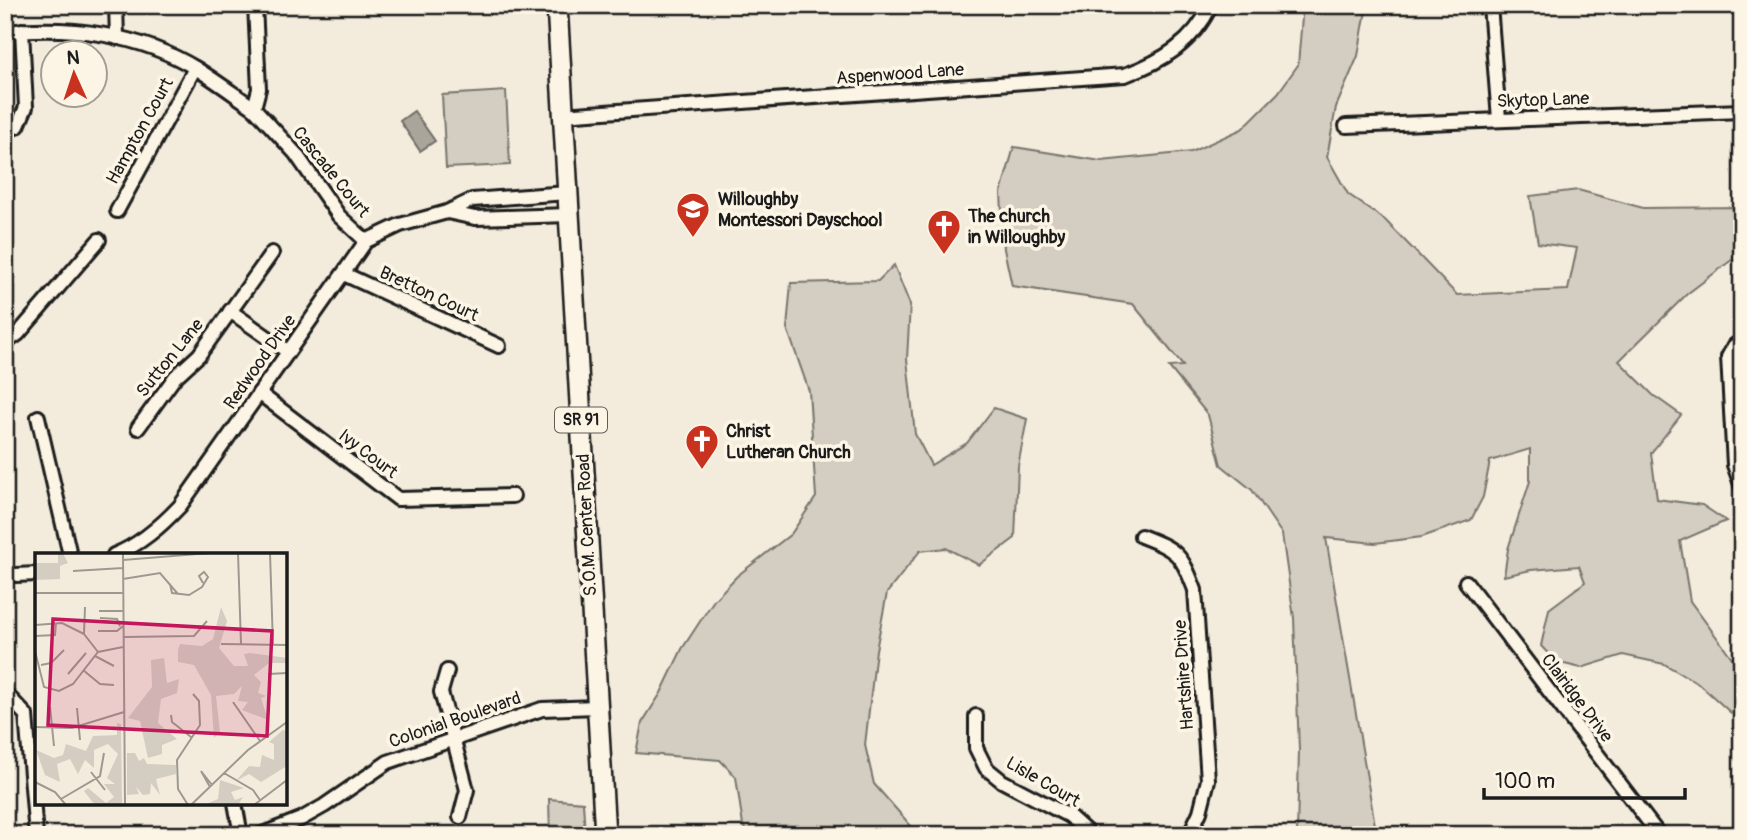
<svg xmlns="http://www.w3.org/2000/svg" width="1747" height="840" font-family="Pangolin,sans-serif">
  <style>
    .green { fill: #d3cec1; stroke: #78756e; stroke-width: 2 }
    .water { fill: #aaa59b; stroke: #716e68; stroke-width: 2 }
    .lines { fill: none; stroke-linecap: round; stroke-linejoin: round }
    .minor-casing { stroke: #1c1c1c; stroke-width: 18 }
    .primary-casing { stroke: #1c1c1c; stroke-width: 24 }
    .minor { stroke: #fcf5e5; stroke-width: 12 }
    .primary { stroke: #fcf5e5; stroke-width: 19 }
    .labels { text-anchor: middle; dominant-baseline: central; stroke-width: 7; stroke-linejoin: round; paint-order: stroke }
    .shield { fill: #fcf5e5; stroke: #5f5d58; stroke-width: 2 }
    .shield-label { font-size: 16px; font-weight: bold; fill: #1c1c1c }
    .street-label { font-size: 18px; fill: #1c1c1c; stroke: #fcf5e5 }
    .poi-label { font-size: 18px; font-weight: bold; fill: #1c1c1c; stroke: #fcf5e5; text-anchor: start }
    .inset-road { fill: none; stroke: #9d9990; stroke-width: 2 }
    .view { fill: #c2185b; fill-opacity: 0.15; stroke: #c2185b; stroke-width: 3.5 }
    .inset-edge { fill: none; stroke: #1c1c1c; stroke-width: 3.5 }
  </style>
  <rect width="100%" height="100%" fill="#f3ecdd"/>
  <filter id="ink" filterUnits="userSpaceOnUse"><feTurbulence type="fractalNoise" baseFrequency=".0143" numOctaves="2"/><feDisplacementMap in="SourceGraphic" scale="14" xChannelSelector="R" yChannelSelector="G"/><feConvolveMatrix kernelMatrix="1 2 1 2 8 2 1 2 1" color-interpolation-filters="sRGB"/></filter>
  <g filter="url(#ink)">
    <!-- green -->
    <g class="green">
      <polygon points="1299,5 1367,5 1358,56 1336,107 1327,157 1348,194 1385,220 1457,295 1568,290 1577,248 1538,243 1530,196 1578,190 1643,208 1742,207 1742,259 1733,259 1687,294 1619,361 1653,395 1681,415 1651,453 1657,499 1702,505 1726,521 1680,541 1690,601 1738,666 1742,674 1742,714 1731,713 1698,683 1664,664 1623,655 1581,668 1556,662 1541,646 1549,609 1585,582 1579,566 1531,570 1504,576 1508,549 1530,481 1530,449 1490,461 1483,497 1471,520 1422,537 1375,543 1326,538 1375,825 1367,835 1297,835 1299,750 1294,618 1282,534 1252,490 1221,465 1208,415 1169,367 1183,366 1133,304 1012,286 1004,249 1001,193 1014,147 1101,161 1191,152 1242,129 1278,93 1298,65 1302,17"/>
      <polygon points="506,91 510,165 446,168 442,95"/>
      <polygon points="894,265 910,305 907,359 915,434 931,465 967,443 994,408 1027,419 1018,466 1015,538 979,565 946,548 920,551 887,593 876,650 865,745 874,784 919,835 749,835 743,826 736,777 720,760 636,753 642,723 661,693 682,649 714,600 737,576 791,534 816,497 809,391 787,328 791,283 878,281"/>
      <polygon points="549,799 583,802 585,835 550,835"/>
    </g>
    <!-- water -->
    <polygon class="water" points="414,111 435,141 420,151 400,121"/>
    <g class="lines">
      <defs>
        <g id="minor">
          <polyline points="116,5 117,38"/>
          <polyline points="255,5 259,89 254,108 296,154 339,216 366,241"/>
          <polyline points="1490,5 1499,119"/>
          <path d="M5,32C70,25 140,34 197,69C216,81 235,95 254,108"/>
          <path d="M562,115L1125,75C1163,61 1193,43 1211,5"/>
          <polyline points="1346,126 1742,111"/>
          <polyline points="5,131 18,126 26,107 22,30"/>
          <polyline points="117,211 195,68"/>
          <polyline points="447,212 475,218 569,215"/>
          <polyline points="344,274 499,346"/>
          <polyline points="230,311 287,351"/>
          <polyline points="1742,341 1734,346 1728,357 1734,465 1742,487"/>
          <polyline points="5,343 18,334 99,240"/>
          <polyline points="259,393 398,499 513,496"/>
          <polyline points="38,417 70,555"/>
          <polyline points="138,428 175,377 199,355 272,253"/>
          <path d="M1141,536C1177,550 1181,553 1195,590L1208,780L1200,812L1189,835"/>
          <path d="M114,555C140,545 161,526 180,506L366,241L400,225L447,212L472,200L567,193"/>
          <polyline points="5,574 16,575 37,574"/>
          <polyline points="1466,582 1659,835"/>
          <polyline points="447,671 441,692 467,790 460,817"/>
          <polyline points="8,696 26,715 36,835"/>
          <polyline points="976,716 976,748 986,768 1002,781 1069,816 1090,835"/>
          <polyline points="235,803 241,835"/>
          <polyline points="260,835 301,819 324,806 388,762 542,709 597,707"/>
        </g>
        <polyline id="primary" points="557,5 605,835"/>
      </defs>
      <!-- minor casing -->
      <use href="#minor" class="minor-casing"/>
      <!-- primary casing -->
      <use href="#primary" class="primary-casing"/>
      <!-- minor -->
      <use href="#minor" class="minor"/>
      <!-- primary -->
      <use href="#primary" class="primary"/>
    </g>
  </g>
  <!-- icons -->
  <defs>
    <symbol id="school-pin" viewBox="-11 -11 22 30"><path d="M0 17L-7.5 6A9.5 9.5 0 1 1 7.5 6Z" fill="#c8321e" stroke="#fcf5e5"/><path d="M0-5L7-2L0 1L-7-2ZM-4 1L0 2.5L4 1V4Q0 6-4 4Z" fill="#fff"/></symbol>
    <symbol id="church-pin" viewBox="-11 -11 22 30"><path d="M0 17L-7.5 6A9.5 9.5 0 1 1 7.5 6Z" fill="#c8321e" stroke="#fcf5e5"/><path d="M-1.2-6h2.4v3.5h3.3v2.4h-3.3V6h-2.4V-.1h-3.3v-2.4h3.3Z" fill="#fff"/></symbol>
  </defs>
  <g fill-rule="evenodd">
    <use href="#school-pin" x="674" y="190" width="38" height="52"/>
    <use href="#church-pin" x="925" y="207" width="38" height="52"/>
    <use href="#church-pin" x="683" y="422" width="38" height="52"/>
  </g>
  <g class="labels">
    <!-- shield labels -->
    <rect class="shield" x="555" y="407.5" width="52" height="25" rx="5"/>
    <g class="shield-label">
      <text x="581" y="420">SR 91</text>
    </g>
    <!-- street labels -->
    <g class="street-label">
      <text transform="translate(900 74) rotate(-4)">Aspenwood Lane</text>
      <text transform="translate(1543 100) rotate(-2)">Skytop Lane</text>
      <text transform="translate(140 131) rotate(-61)">Hampton Court</text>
      <text transform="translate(331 172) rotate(51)">Cascade Court</text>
      <text transform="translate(429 294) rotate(25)">Bretton Court</text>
      <text transform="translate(170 358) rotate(-51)">Sutton Lane</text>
      <text transform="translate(260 362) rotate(-55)">Redwood Drive</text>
      <text transform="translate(368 454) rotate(37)">Ivy Court</text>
      <text transform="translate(587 525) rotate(-93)">S.O.M. Center Road</text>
      <text transform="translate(1184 675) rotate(-94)">Hartshire Drive</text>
      <text transform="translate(1577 698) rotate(53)">Clairidge Drive</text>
      <text transform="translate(455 720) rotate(-19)">Colonial Boulevard</text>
      <text transform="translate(1043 782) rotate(30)">Lisle Court</text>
    </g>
    <!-- poi labels -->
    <g class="poi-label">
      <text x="718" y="199">Willoughby<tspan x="718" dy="21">Montessori Dayschool</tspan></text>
      <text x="968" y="216">The church<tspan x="968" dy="21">in Willoughby</tspan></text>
      <text x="726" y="431">Christ<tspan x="726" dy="21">Lutheran Church</tspan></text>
    </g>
  </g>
  <!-- overview -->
  <g transform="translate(35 553)">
    <rect width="252" height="252" fill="#f3ecdd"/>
    <path d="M23,0H28L33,10L25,13V26L0,27V10H23ZM186,54L192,68L184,95L199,113H213L209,101L215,100L252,105V110H234L219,122L226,129L223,140L231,143L226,145L233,167L207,157L213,149L203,148L207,133L199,141L181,143L185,179L179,185L176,142L159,112L143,109V97L145,91L167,93L178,86ZM129,105L132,130L144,126L142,140L126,146L123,170L142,186L127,192V201L113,205L105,168L93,165L117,134L116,107ZM82,170L86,171L87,252H60L49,238L53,235L71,250L79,244L69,231H80L72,225L83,201L73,191L59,197V215L50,207L43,221L35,206L22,211L25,229L10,222L1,197L19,205L28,202L31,191L51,198L58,183L82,182ZM248,177L252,178V213L226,229L214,221L201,228L214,213L225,214L227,202L239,207V191L234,189ZM92,200H100L104,208L109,205L112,211L141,212V221L121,226L125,242L116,230L115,241L108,242L101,234L104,241L92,242ZM185,227L209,235L196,239L200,247L208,244L203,252H169L183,246Z" fill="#d3cec1"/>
    <path class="inset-road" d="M88,0L90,252M203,0L206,91M235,0L238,92M88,7L175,0M38,18L88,15M88,26L125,20L143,41M135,31L137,40L154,42L167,34L173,24L169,19L164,23L168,30M0,40H88M50,54L49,81L63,99M64,58H88M65,65L82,66L85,73M0,72L27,70L49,81M63,78H82L88,73M0,83L20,82L21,70M88,84L159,83L172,68M186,91L252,92M0,98L9,134L24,138L38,131L63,99L88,94M60,103L79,113M6,112L16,110L29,97M48,117L65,131L79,132M33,121L51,100M235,142L234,121L252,120M198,149L225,188M15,154L19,193M42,155L45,187M136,162L137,169L156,184M0,174L37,175L89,159M56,219L70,237M189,220L218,237L225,247M0,229L20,239L31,252M175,234L166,218L177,232M26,246L65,223L69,200M153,252L143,236L142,207L165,172L164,148L158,141M156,252L213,197L252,169M219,252L252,227"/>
    <path class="view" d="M18,66L237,78L232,183L13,172Z"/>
    <rect width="252" height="252" class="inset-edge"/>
  </g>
  <!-- margin -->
  <rect width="1747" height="840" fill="none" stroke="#fcf5e5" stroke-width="28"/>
  <rect x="14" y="14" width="1719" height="812" fill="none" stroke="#1c1c1c" stroke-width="2.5" filter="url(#ink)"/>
  <!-- north arrow -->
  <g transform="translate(74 74) rotate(357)"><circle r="33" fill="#fcf5e5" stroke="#a29e95" stroke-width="2"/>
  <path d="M0-5L12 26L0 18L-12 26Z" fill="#c8321e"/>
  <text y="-10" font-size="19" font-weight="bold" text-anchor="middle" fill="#1c1c1c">N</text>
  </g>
  <!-- scale -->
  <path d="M1484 788v10h201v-10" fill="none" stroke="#1c1c1c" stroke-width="3.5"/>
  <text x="1495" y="788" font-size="21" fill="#1c1c1c" stroke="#fcf5e5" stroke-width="5" paint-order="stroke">100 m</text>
</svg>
